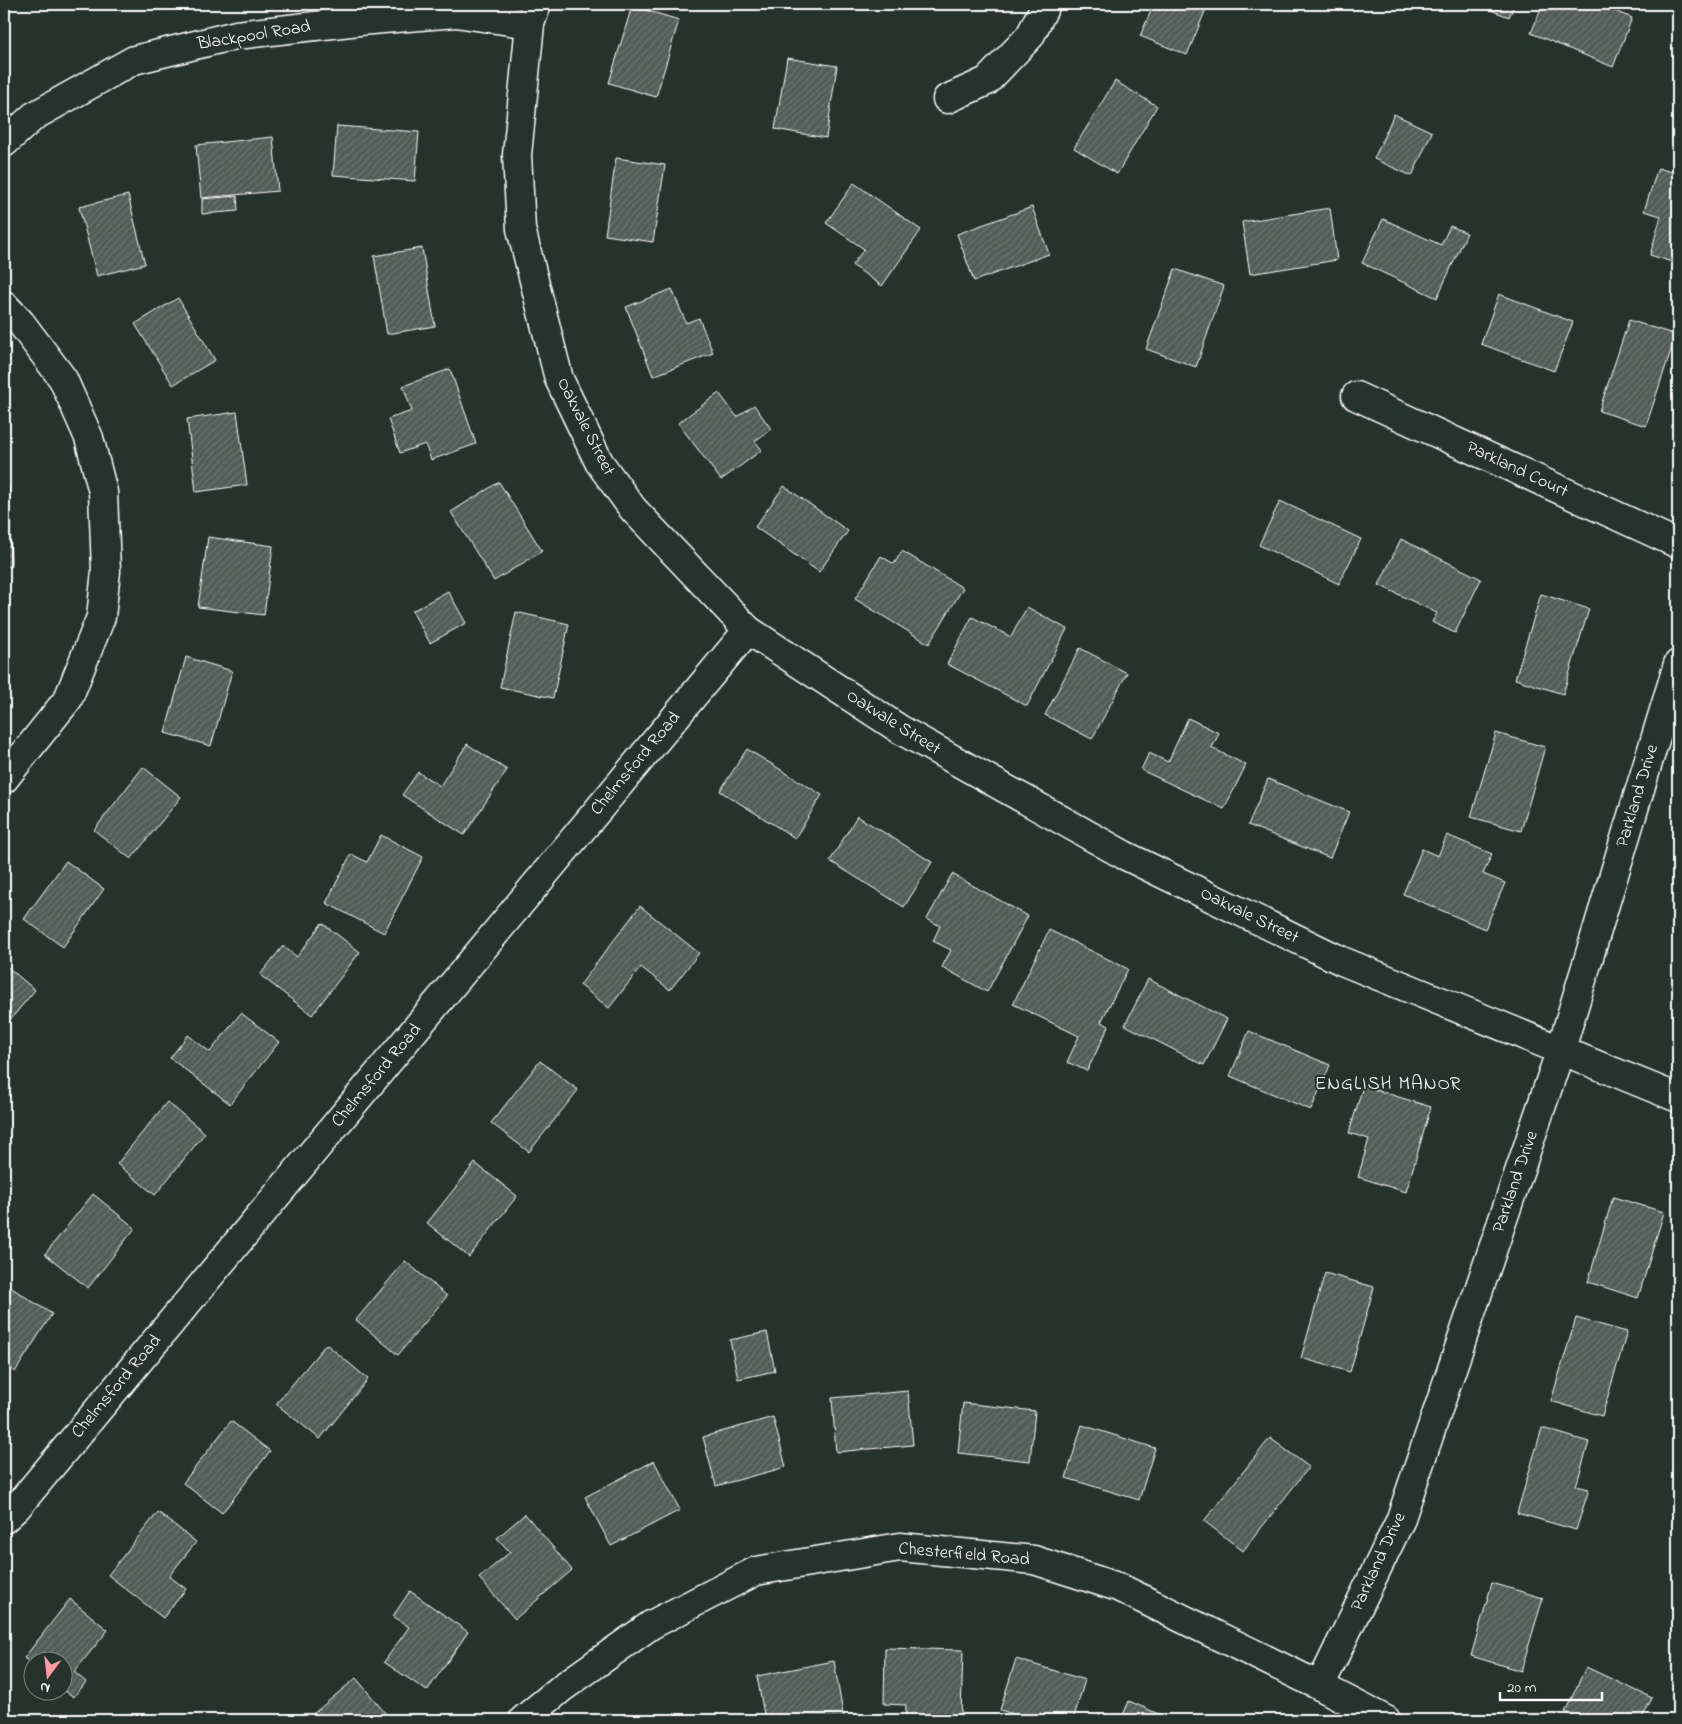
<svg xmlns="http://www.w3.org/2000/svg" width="1682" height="1724" font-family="'Indie Flower',sans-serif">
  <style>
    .building { fill: url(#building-hatch); stroke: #fff }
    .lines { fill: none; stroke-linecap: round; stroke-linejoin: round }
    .street-casing { stroke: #fff; stroke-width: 31 }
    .secondary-casing { stroke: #fff; stroke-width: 31 }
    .street { stroke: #26332d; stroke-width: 28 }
    .secondary { stroke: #26332d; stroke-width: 28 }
    .labels { text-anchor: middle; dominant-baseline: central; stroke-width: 4; stroke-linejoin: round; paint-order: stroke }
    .street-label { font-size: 18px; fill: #fff; stroke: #26332d }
    .neighbourhood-label { font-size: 19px; letter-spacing: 1px; fill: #fff; stroke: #26332d }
  </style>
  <defs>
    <pattern id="building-hatch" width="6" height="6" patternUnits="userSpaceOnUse" patternTransform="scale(1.25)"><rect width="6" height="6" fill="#515c57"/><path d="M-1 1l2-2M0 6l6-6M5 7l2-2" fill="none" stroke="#6b7470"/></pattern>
  </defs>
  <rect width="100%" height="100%" fill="#26332d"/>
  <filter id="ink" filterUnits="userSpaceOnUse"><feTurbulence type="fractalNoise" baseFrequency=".02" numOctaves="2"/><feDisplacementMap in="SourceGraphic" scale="10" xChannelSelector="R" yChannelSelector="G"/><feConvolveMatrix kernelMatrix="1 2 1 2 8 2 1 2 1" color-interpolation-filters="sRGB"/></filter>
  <g filter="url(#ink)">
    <!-- building -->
    <g class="building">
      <polygon points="1154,4 1208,4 1187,55 1140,36"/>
      <polygon points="1475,4 1515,4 1509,17"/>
      <polygon points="1543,4 1597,4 1632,18 1613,67 1531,33"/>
      <polygon points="632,6 679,20 656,97 609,83"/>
      <polygon points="787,58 837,66 826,138 775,129"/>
      <polygon points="1115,81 1157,106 1117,174 1074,148"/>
      <polygon points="1394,114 1432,132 1412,176 1374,159"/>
      <polygon points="337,126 419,132 415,181 333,175"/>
      <polygon points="273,137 278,191 201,198 196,145"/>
      <polygon points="616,158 665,165 653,242 605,235"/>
      <polygon points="1658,168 1678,174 1678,264 1650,255 1661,216 1644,211"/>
      <polygon points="854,183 921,230 882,286 852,265 864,249 826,223"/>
      <polygon points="128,195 145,264 97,276 79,207"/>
      <polygon points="237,196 238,211 202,214 202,199"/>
      <polygon points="1032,207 1049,254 974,281 957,234"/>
      <polygon points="1330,208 1337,260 1250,274 1242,222"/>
      <polygon points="1383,219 1441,245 1450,226 1467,233 1437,298 1362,263"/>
      <polygon points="422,248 435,326 387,334 374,256"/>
      <polygon points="1175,269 1224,286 1196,367 1146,349"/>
      <polygon points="672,289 686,323 699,318 713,353 653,376 626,307"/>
      <polygon points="1499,294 1573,322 1554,371 1481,344"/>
      <polygon points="178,298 215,360 173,385 135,324"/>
      <polygon points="1629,320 1676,335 1646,426 1599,411"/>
      <polygon points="450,369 476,444 431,460 425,444 400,453 388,419 412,411 403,386"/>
      <polygon points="719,393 737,417 754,405 771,429 755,441 762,450 721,480 678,423"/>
      <polygon points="237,412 247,485 196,492 187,419"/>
      <polygon points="499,482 542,551 494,581 451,512"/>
      <polygon points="784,486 848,531 819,572 755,527"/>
      <polygon points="4,487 9,487 11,566 4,566"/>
      <polygon points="1280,501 1361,539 1339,584 1259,545"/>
      <polygon points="208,537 273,546 264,615 198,607"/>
      <polygon points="1401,539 1481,579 1455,633 1432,622 1437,613 1379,585"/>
      <polygon points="902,551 963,588 929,644 855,599 881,556 894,564"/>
      <polygon points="448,591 466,623 430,643 412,611"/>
      <polygon points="1541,594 1589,609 1563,694 1515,679"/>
      <polygon points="1027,607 1067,629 1027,706 947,664 972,617 1011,637"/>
      <polygon points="516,612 569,624 553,698 500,687"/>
      <polygon points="1080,648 1127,673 1092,739 1045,715"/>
      <polygon points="186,657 232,671 211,746 165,733"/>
      <polygon points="1188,718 1219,733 1212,748 1246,765 1224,809 1141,770 1149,753 1168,762"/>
      <polygon points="1496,733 1545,747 1521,831 1471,817"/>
      <polygon points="467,744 507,770 464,835 402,795 418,772 440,786"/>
      <polygon points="747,749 822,795 795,838 720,791"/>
      <polygon points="143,767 181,797 131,859 94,830"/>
      <polygon points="1268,779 1349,812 1330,858 1248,825"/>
      <polygon points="857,816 932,862 904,907 830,861"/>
      <polygon points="381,835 423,857 384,933 326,903 351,854 367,862"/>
      <polygon points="1447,835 1492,854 1483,874 1505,883 1485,929 1403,894 1422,849 1438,856"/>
      <polygon points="66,861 104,889 63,947 24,919"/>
      <polygon points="952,874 1028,916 987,992 942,967 951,950 933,941 940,926 927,919"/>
      <polygon points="640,906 699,953 670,990 641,967 609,1008 580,985"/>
      <polygon points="322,923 360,952 312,1015 260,975 283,946 297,957"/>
      <polygon points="1049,930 1128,969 1101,1022 1109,1026 1087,1071 1067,1062 1079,1036 1013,1004"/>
      <polygon points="4,964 35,990 4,1027"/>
      <polygon points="1148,979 1227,1019 1204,1065 1125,1025"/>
      <polygon points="241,1013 279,1042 230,1104 170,1058 188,1035 210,1052"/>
      <polygon points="1249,1031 1330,1065 1311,1110 1230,1076"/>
      <polygon points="540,1061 578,1090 529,1152 491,1123"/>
      <polygon points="1363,1086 1431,1107 1406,1192 1358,1177 1369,1139 1349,1133"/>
      <polygon points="167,1102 205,1133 155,1195 117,1164"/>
      <polygon points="475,1163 517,1196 469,1257 427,1223"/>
      <polygon points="93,1194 135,1228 88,1288 45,1254"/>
      <polygon points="1613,1197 1664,1212 1638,1298 1588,1282"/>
      <polygon points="405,1261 447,1296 398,1355 356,1320"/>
      <polygon points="1325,1273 1374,1287 1350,1372 1301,1358"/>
      <polygon points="10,1287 52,1314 15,1372 4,1365 4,1297"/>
      <polygon points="1576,1318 1627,1332 1602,1416 1551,1401"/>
      <polygon points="767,1332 775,1371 738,1379 730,1340"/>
      <polygon points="326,1344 368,1379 320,1439 276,1404"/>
      <polygon points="908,1391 913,1445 836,1452 832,1398"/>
      <polygon points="963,1403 1035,1411 1030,1461 958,1453"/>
      <polygon points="773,1417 786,1467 716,1486 703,1437"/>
      <polygon points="231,1421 270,1451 222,1513 183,1483"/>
      <polygon points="1082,1425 1155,1448 1139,1500 1066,1478"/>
      <polygon points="1542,1428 1589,1442 1576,1486 1589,1489 1576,1530 1517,1513"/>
      <polygon points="1270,1438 1309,1467 1243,1551 1204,1521"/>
      <polygon points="654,1461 680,1510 611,1546 585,1497"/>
      <polygon points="158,1512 196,1542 169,1576 186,1589 163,1618 108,1575"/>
      <polygon points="525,1514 572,1570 515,1619 479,1578 510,1552 497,1538"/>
      <polygon points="1492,1583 1543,1598 1521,1671 1471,1656"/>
      <polygon points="410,1591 468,1632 427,1691 384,1662 409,1627 393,1616"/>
      <polygon points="70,1599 108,1630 74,1672 86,1682 74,1697 62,1689 62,1662 32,1662 32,1665 24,1658"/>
      <polygon points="885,1648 963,1650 961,1715 927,1714 927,1720 905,1720 906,1705 884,1704"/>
      <polygon points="1016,1659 1085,1680 1073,1720 1033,1720 1000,1710"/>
      <polygon points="834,1661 844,1720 765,1720 757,1676"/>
      <polygon points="1586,1667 1652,1698 1641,1720 1581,1720 1565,1712"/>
      <polygon points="356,1678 391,1720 306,1720"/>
      <polygon points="1129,1701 1172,1720 1121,1720"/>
      <polygon points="708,1714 712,1720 699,1720"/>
    </g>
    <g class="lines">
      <defs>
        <g id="street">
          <polyline points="537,4 530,24 517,155 521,229 559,379 599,462 633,509 748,630 901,730 1124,855 1342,961 1678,1098"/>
          <polyline points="947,99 987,81 1030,36 1046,4"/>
          <polyline points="4,143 34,116 134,60 236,35 359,21 456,13 530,24"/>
          <polyline points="4,305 21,323 63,379 89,438 103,492 106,571 101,617 68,699 4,779"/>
          <polyline points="1356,396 1678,544"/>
          <polyline points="4,1519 17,1507 748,630"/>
          <polyline points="1320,1686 1386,1720"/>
        </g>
        <polyline id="secondary" points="523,1720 563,1687 651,1625 756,1571 900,1547 1034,1560 1118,1587 1320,1686 1400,1521 1561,1049 1678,664"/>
      </defs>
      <!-- street casing -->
      <use href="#street" class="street-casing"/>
      <!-- secondary casing -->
      <use href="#secondary" class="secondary-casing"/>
      <!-- street -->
      <use href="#street" class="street"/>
      <!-- secondary -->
      <use href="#secondary" class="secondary"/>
    </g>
  </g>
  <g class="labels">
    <!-- street labels -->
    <g class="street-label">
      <text transform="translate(254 36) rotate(-9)">Blackpool Road</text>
      <text transform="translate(585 427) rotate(63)">Oakvale Street</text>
      <text transform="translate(1517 470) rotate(25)">Parkland Court</text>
      <text transform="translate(893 723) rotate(32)">Oakvale Street</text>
      <text transform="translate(636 764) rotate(-50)">Chelmsford Road</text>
      <text transform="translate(1638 796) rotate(-73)">Parkland Drive</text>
      <text transform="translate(1249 916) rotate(26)">Oakvale Street</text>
      <text transform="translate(377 1076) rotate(-50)">Chelmsford Road</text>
      <text transform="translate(1516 1182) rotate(-71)">Parkland Drive</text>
      <text transform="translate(117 1387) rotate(-50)">Chelmsford Road</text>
      <text transform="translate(964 1555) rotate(5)">Chesterfield Road</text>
      <text transform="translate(1379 1562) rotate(-65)">Parkland Drive</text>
    </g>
    <!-- neighbourhood labels -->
    <g class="neighbourhood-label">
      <text x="1388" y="1084">ENGLISH MANOR</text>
    </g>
  </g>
  <!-- margin -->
  <rect width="1682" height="1724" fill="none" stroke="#26332d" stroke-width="20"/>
  <rect x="10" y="10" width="1662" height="1704" fill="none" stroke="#fff" stroke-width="2" filter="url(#ink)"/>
  <!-- north arrow -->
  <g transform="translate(48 1676) rotate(195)"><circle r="24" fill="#26332d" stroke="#7d8581"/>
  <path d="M0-4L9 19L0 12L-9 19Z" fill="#ff9aa2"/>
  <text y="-8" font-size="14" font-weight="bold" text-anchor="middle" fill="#ffffff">N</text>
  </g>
  <!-- scale -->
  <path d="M1500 1692v8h102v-8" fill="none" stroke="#ffffff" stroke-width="2.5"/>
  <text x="1507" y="1692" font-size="15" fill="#ffffff" stroke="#26332d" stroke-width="4" paint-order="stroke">20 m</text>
</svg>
